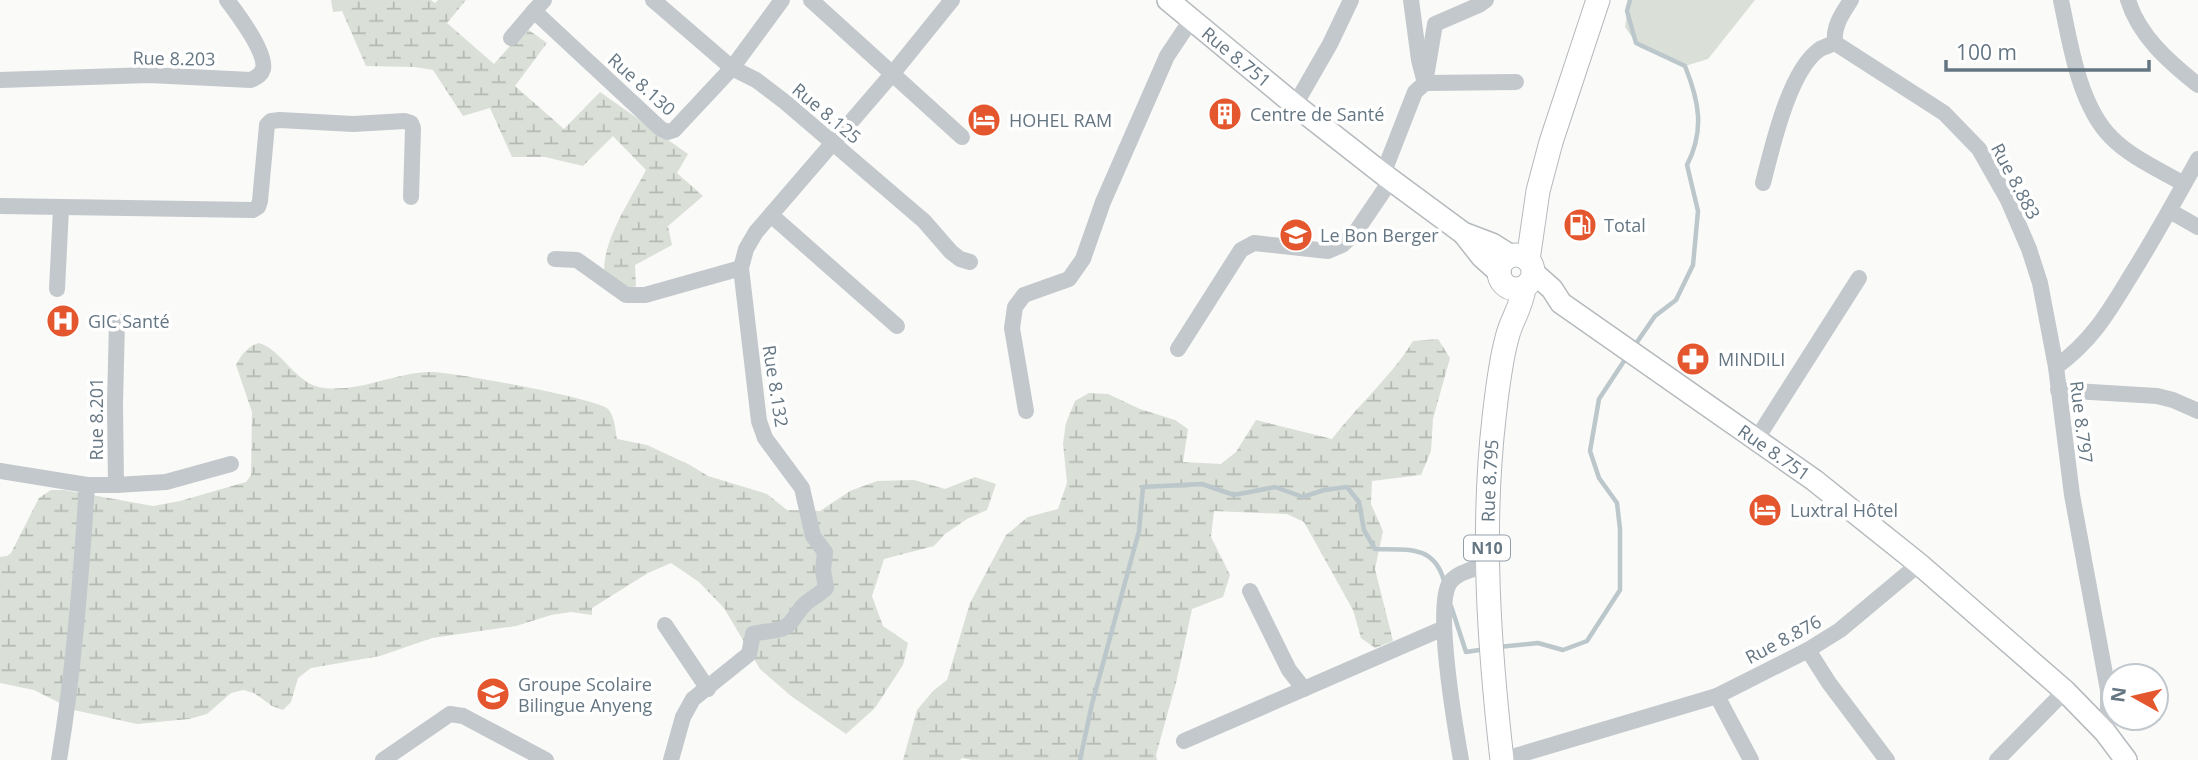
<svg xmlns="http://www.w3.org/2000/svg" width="2198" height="760" font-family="'Open Sans',sans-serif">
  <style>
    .green { fill: #dadfd7 }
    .wetland { fill: url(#wetland-marsh) }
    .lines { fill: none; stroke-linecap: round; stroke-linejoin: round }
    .stream { stroke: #bbc7cb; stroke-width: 4.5 }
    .major-casing { stroke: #b5babe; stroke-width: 24 }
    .highway-casing { stroke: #b4b9bd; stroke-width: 25 }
    .minor { stroke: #c3c8cc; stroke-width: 16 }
    .major { stroke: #fff; stroke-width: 21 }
    .highway { stroke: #fff; stroke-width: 23 }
    .labels { text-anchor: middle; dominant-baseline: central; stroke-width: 7; stroke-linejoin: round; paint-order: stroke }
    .shield { fill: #fff; stroke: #939fa8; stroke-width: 2 }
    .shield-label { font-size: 16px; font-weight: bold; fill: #657683 }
    .street-label { font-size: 18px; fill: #657683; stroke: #fff }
    .poi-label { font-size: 18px; fill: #657683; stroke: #fff; text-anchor: start }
  </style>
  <defs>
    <pattern id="wetland-marsh" width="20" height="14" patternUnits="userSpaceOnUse" patternTransform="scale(1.75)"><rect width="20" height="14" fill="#dadfd7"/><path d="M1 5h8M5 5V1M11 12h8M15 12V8" fill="none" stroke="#b4b9b4"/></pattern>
  </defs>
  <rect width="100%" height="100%" fill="#fafaf8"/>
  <!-- green -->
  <polygon class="green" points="1629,0 1755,0 1708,59 1685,66 1639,47 1625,27"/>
  <!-- wetland -->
  <g class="wetland">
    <path d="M331,0H431L435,3L438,0H466L447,23L494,64L526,28L547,43L515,86L564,129L600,92L688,154L677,173L703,196L668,226L672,245L635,265L636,286L623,290L605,277C599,245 631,199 646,170L613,136L583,166L545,157H512L490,108L463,116L433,70L415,67L366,66L342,11L333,12Z"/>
    <path d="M1438,339L1450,358L1433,419L1431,451L1421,475L1372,481L1371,504L1383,531L1375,569L1393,641L1375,648L1361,638L1353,610L1304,522L1287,514L1214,511L1211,537L1230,575L1223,597L1192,609L1176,683L1156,755L1157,760H972L962,758L960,760H903L917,710L933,691L947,680L970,603L1006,535L1028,517L1058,509L1067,483L1063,443L1066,423L1075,401L1089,393L1108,394L1140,409L1175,420L1188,429L1183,462L1221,464L1236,452L1256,420L1332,439C1358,405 1391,377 1413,341Z"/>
    <path d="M259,343C284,351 295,385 324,388C362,392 393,373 430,372C449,371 598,399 608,409C615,417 615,429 617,439L647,445L690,465L708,476L767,494L787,510L820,511L850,491L877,481L914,480L945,489L975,477L996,484L987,510L967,519L945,534L934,546L884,559L872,596L883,626L908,643L903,665L875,708L846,734L791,696L760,669L724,608L699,582L671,563L648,573L592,608V615L571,612L551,615L516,626L432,638L380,656L311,668L298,678L291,702L283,710L272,706L254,693L243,690L231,693L207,714L189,719L137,724L74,710L34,690L0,683V557L7,556L11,553L39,498L51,490H64L153,506L180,501L246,482L251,475L252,412L236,365C241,355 248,346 259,343Z"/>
  </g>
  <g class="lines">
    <!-- stream -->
    <g class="stream">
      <path d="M1630,0L1627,11L1636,43L1685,66C1699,101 1705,130 1687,165L1698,211L1693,265L1676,300L1655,316L1635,345"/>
      <polyline points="1451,606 1466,652 1486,649"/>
      <polyline points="1498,647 1538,643 1563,650 1587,641 1620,590 1620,529 1617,503 1599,478 1590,451 1599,399 1628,355"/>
      <path d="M1080,760L1092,704L1139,531L1143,487L1202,484L1234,495L1275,487L1303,497L1324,490L1347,487L1359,502L1364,530L1375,549C1406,550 1434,544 1444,581"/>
    </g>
    <defs>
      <g id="major">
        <path id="s1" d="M1168,0L1295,105L1383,174L1463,233L1492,244L1511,256"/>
        <polyline points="1464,234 1482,257 1500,273"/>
        <path id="s2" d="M1534,273L1552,289L1561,303L1814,480L1919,564L2065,691L2105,732L2126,760"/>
      </g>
      <g id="highway">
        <circle cx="1516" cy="272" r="17"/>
        <polyline points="1528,260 1538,191 1551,142 1598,0"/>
        <path id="s3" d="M1502,760C1489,646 1481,532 1494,418C1497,392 1500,363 1507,338C1511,320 1521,309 1524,288"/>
      </g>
    </defs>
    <!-- major casing -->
    <use href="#major" class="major-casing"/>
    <!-- highway casing -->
    <use href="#highway" class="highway-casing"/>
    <!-- minor -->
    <g class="minor">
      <polyline points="544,0 534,11 661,129 668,132 674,130 732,68 782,0"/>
      <polyline points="653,0 732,68 756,80 785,102 924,221 951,252 960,259 970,262"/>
      <polyline points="811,0 962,137"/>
      <polyline points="1411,0 1419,60 1425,83 1516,82"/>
      <path d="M1851,0C1842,14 1833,26 1835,43L1944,113L1979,149L2008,200L2029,249L2040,283L2056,367"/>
      <path d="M2061,0C2070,43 2079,105 2111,137C2130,157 2160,170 2184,184"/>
      <path d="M2128,0C2139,36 2169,62 2198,85"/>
      <polyline points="511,38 534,11"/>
      <path d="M0,80L149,75L251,80C256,77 261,76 263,69C267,53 237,13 227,0"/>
      <polyline points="1295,105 1330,44 1351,0"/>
      <polyline points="1383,174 1415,92 1425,83 1435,24 1479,5 1486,0"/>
      <path d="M1763,183C1772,148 1789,70 1820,49C1824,47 1830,45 1835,43"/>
      <polyline points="0,206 253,210 258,207 260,201 267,125 271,121 280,120 353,124 405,121 411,123 413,128 411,197"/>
      <polyline points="2170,211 2198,227"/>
      <polyline points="771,215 897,326"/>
      <polyline points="555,259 577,260 626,295 645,295 741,268"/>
      <polyline points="57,289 61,209"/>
      <polyline points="1178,349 1241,250 1254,243 1328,251 1342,245 1355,233 1391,180"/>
      <polyline points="2058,390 2157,396 2173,400 2198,411"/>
      <polyline points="1026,411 1012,328 1015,307 1024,295 1069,279 1083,259 1103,202 1167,56 1191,20"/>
      <polyline points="1756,440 1859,278"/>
      <polyline points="0,471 87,485 116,485 115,404 117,321"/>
      <polyline points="116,485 166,482 231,464"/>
      <polyline points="1250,591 1289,670 1304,689"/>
      <polyline points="665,625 708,689"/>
      <polyline points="1808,650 1829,683 1887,760"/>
      <path d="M2105,732L2108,711V690L2072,495L2056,367C2094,339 2109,311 2133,272C2156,235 2177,197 2198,159"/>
      <polyline points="1184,741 1444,628"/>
      <path d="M59,760C74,669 81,577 87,485"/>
      <polyline points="383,760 450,714 463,716 546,760"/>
      <path d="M671,760L683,717L693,699L749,654L753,634C763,631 772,632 781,629C792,626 796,613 804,605C810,599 819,595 826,588L823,570L825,552L813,536L802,488L765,438L759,421L741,268L746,249L756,232L893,73L952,0"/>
      <path d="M1461,760C1455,726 1435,610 1449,584C1456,572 1475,569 1487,564"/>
      <polyline points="1502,760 1717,696"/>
      <polyline points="1751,760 1717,696 1808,650 1840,630 1919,564"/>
      <polyline points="1997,760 2065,691"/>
    </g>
    <!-- major -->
    <use href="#major" class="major"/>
    <!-- highway -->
    <use href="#highway" class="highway"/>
  </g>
  <!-- icons -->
  <defs>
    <symbol id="building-disc" viewBox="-11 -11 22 22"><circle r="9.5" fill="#e4572e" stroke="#fff"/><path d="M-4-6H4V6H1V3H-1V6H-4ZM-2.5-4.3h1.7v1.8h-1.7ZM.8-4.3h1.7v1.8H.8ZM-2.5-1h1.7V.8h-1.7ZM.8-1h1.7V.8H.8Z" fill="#fff"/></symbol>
    <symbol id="hotel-disc" viewBox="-11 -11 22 22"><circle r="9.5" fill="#e4572e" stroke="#fff"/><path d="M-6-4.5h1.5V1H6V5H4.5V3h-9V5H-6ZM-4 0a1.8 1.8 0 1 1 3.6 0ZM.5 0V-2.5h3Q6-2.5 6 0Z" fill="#fff"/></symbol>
    <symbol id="fuel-disc" viewBox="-11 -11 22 22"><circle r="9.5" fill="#e4572e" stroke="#fff"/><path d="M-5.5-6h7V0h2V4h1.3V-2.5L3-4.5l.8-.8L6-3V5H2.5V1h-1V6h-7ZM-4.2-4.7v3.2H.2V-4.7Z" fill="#fff"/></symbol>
    <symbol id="school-disc" viewBox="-11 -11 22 22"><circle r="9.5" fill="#e4572e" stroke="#fff"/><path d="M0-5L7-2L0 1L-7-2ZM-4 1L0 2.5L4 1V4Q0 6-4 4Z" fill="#fff"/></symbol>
    <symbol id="hospital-disc" viewBox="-11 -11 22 22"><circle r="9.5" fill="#e4572e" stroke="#fff"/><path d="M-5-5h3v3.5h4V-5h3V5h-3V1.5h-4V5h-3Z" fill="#fff"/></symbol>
    <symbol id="pharmacy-disc" viewBox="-11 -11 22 22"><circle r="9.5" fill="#e4572e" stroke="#fff"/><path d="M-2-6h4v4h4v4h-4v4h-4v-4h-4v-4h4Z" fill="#fff"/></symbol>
  </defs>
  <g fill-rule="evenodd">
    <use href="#building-disc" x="1206" y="95" width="38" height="38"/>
    <use href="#hotel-disc" x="965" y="101" width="38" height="38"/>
    <use href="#fuel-disc" x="1561" y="206" width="38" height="38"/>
    <use href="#school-disc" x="1277" y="216" width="38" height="38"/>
    <use href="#hospital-disc" x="44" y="302" width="38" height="38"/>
    <use href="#pharmacy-disc" x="1674" y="340" width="38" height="38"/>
    <use href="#hotel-disc" x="1746" y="491" width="38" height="38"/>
    <use href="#school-disc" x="474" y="675" width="38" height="38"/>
  </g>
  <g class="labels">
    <!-- shield labels -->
    <rect class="shield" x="1464" y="535.5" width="46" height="25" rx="5"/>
    <g class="shield-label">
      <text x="1487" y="548">N10</text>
    </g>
    <!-- street labels -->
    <g class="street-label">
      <text stroke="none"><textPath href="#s1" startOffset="89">Rue 8.751</textPath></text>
      <text transform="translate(174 58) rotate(1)">Rue 8.203</text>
      <text transform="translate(642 84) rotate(42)">Rue 8.130</text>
      <text transform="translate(827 113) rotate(40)">Rue 8.125</text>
      <text transform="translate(2016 181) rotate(62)">Rue 8.883</text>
      <text transform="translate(776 386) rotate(81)">Rue 8.132</text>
      <text transform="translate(96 419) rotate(-90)">Rue 8.201</text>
      <text transform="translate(2082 422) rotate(83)">Rue 8.797</text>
      <text stroke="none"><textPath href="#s2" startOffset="301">Rue 8.751</textPath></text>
      <text stroke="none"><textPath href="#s3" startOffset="280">Rue 8.795</textPath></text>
      <text transform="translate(1783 639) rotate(-28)">Rue 8.876</text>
    </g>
    <!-- poi labels -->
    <g class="poi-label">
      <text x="1250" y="114">Centre de Santé</text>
      <text x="1009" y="120">HOHEL RAM</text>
      <text x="1604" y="225">Total</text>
      <text x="1320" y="235">Le Bon Berger</text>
      <text x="88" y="321">GIC Santé</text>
      <text x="1718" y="359">MINDILI</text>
      <text x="1790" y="510">Luxtral Hôtel</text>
      <text x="518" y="684">Groupe Scolaire<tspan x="518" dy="21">Bilingue Anyeng</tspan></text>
    </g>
  </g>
  <!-- north arrow -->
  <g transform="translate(2135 697) rotate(278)"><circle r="33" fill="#ffffff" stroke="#c1c8cd" stroke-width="2"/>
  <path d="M0-5L12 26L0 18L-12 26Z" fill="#e4572e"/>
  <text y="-10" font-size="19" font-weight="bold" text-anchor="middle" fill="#657683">N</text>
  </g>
  <!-- scale -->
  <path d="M1946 60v10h203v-10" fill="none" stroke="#657683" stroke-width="3.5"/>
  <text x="1956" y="60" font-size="21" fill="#657683" stroke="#ffffff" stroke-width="5" paint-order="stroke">100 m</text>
</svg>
